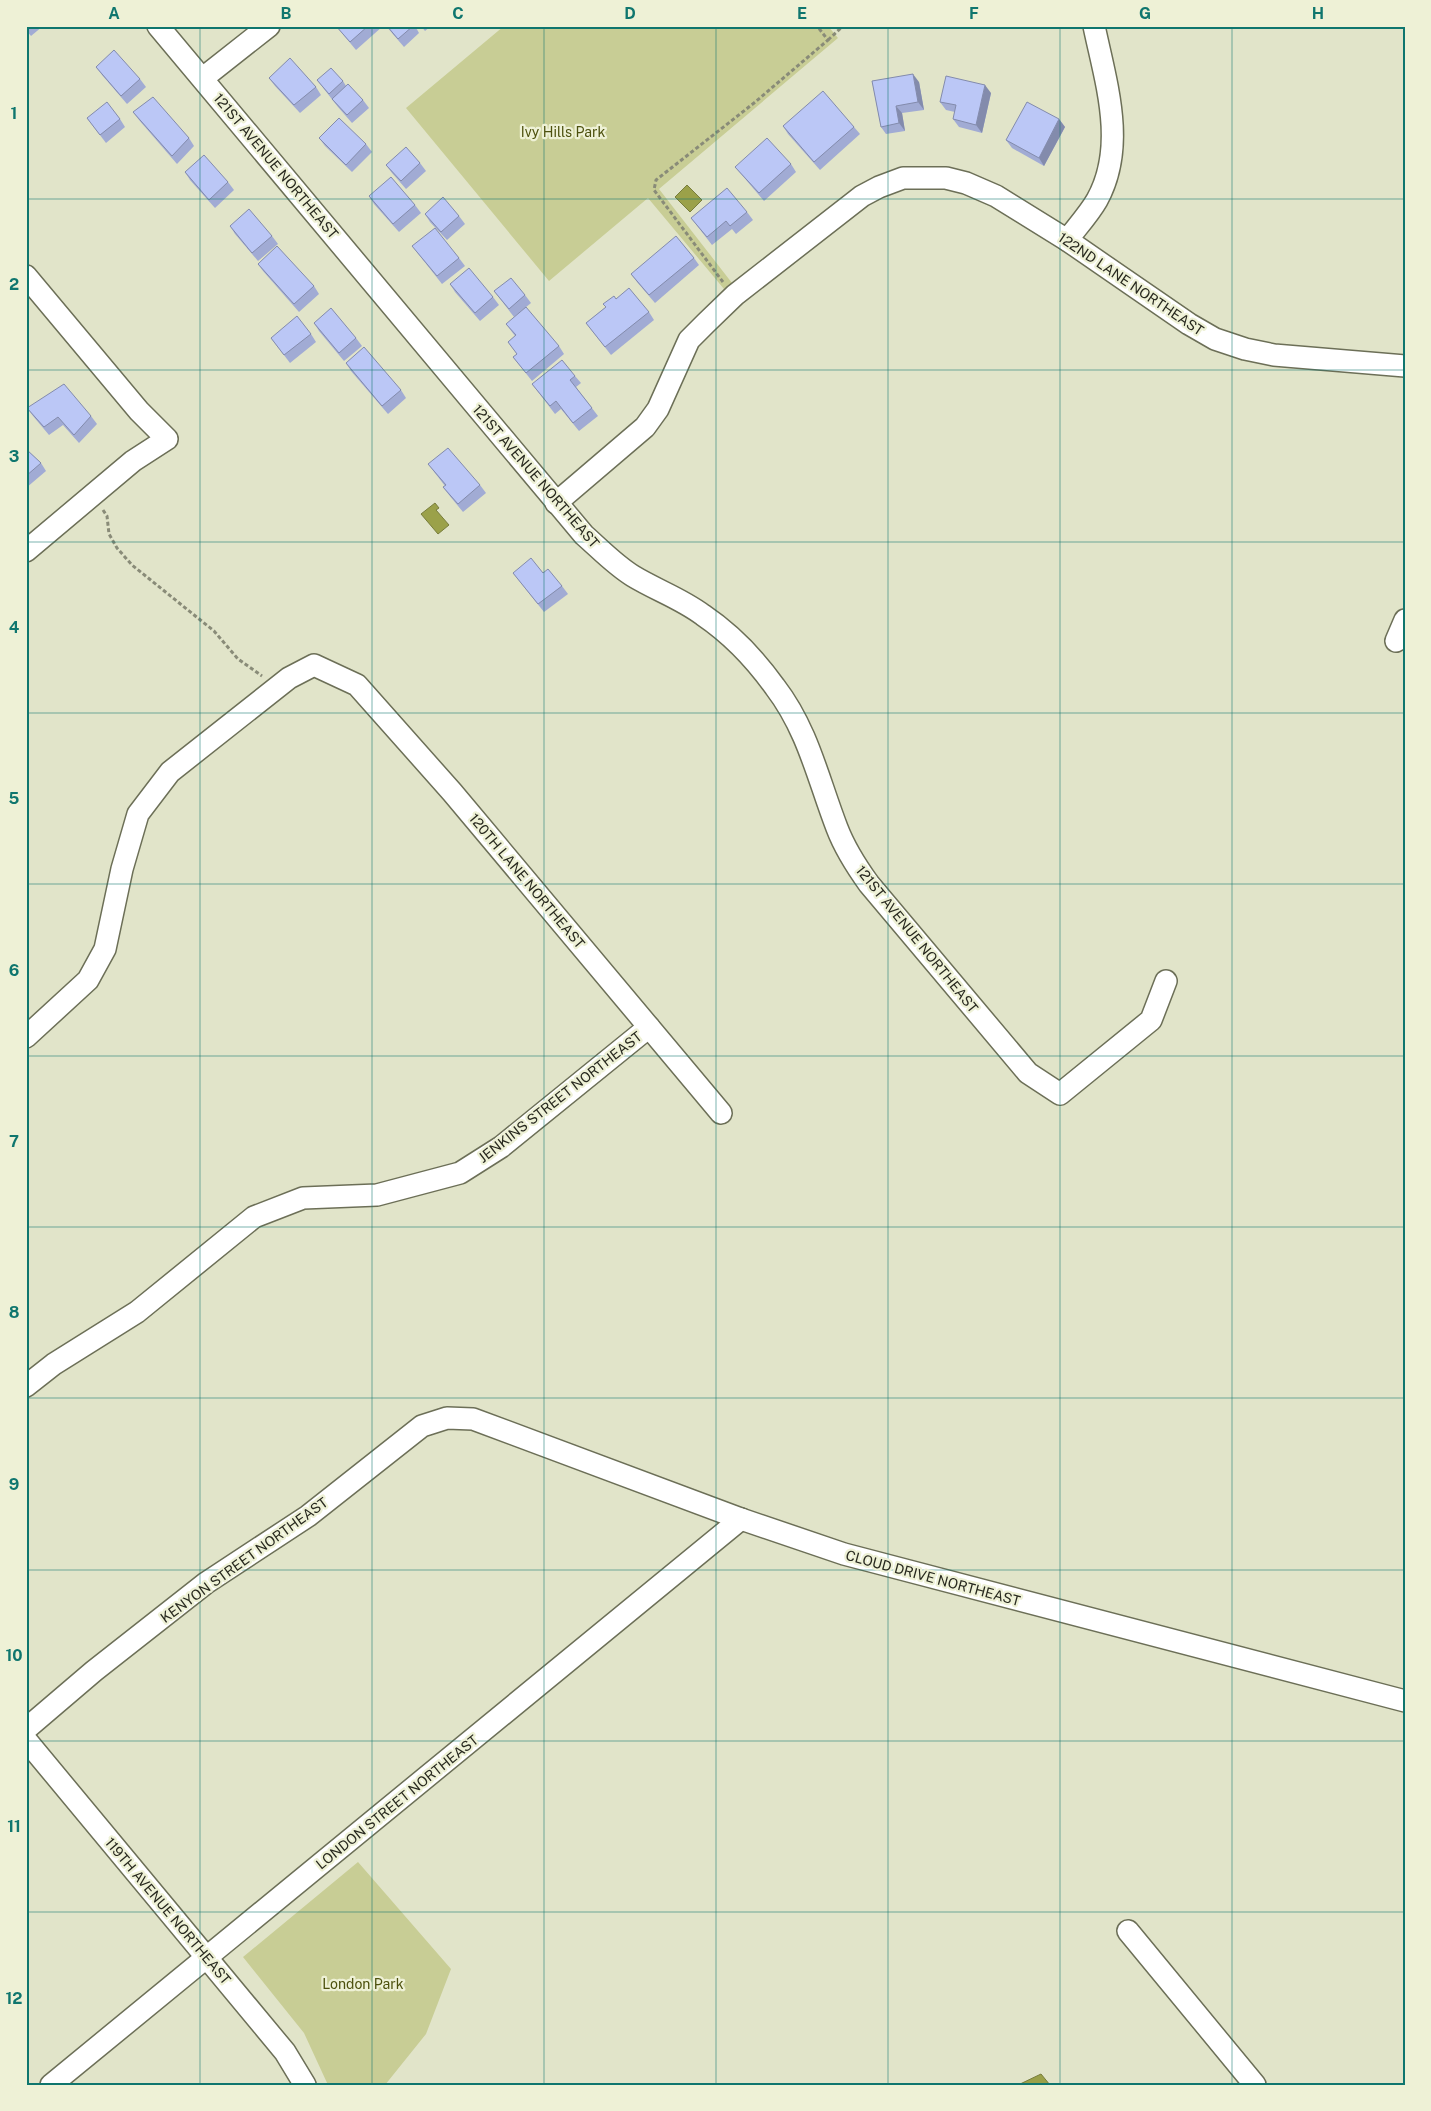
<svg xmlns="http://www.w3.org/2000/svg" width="1431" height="2111" font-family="'Public Sans',sans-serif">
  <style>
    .green { fill: #c8cd95 }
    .water { fill: #9ba149; stroke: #787d3c }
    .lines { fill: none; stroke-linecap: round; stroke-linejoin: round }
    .minor-casing { stroke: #6c6f57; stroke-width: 24 }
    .path { stroke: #898b78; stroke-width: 3; stroke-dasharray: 4 2.5; stroke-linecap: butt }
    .minor { stroke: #fff; stroke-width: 21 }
    .wall { fill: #a1abd4 }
    .shaded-wall { fill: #838bac }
    .building { fill: #bbc7f6; stroke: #838bac }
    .grid { fill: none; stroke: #0f766e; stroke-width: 1; stroke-opacity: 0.55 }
    .labels { text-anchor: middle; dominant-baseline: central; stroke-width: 4.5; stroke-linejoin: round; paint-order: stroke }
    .park-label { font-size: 14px; fill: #4d510e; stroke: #eef1d6 }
    .street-label { font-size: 14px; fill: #28291f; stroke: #eef1d6 }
    .neatline { fill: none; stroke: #0f766e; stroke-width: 2 }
    .grid-label { font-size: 16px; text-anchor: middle; font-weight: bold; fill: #0f766e }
  </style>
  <rect width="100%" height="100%" fill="#e1e4c9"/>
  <!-- green -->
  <g class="green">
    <polygon points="504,26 828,26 838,38 659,189 732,283 724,289 648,198 549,281 406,108"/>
    <polygon points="358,1862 451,1969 426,2034 385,2085 328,2085 304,2033 243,1957"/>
  </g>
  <!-- water -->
  <g class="water">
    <polygon points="687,185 702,200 690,212 675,197"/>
    <polygon points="435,503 439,508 436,510 449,525 438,534 421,514"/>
    <polygon points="1041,2074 1050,2085 1018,2085"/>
  </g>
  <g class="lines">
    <defs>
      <g id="minor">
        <path d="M158,26L584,535C600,549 615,565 633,576C656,590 682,599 703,615C731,634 755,659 775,687C808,730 818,779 837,828C845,849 856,866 869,884L1028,1073L1060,1094L1151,1020L1166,981"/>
        <polyline points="203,78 269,26"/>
        <path d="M1067,240C1077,227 1089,214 1097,200C1127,146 1106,83 1094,26"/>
        <polyline points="26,276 139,411 167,439 133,461 26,551"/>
        <polyline points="556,503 645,427 658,409 689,340 706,323 735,295 862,196 879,187 903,178 946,178 966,183 996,196 1067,240 1189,324 1215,339 1245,349 1274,355 1405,366"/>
        <polyline points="1396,641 1405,620"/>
        <polyline points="26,1037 88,980 105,949 122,869 138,814 170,772 289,678 314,665 357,685 452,792 721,1113"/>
        <polyline points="26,1386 54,1364 137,1312 254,1217 303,1198 377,1195 460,1173 501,1147 649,1027"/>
        <polyline points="26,1729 94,1671 206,1583 308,1516 422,1426 447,1418 473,1419 741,1519 844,1554 1405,1701"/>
        <polyline points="26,1740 285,2052 305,2085"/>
        <polyline points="1128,1931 1255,2085"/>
        <polyline points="51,2085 741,1519"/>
      </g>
    </defs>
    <!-- minor casing -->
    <use href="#minor" class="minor-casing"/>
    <!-- path -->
    <g class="path">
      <polyline points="828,40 843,26"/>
      <polyline points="723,282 654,190 656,180 754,103 828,40 817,26"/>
      <polyline points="103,510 107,516 109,534 117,548 132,565 214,631 238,659 262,676"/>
    </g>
    <!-- minor -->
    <use href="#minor" class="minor"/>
  </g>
  <!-- wall -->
  <g class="wall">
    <polygon points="26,26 43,26 31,36 26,30"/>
    <polygon points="336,26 383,26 356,50"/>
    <polygon points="386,26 415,26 419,33 404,47"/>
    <polygon points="421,26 431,26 425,31"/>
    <polygon points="96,67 140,79 146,87 127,104 102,75"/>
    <polygon points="269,78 316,87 321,95 300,113 275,86"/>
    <polygon points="317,80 343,81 346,86 363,100 369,108 352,123 338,107"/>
    <polygon points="872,81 919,82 924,110 902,113 905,131 886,134 881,127"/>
    <polygon points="991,93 982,133 959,127 953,119 955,112 946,110 940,102"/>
    <polygon points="133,112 189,138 194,146 177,164 139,120"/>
    <polygon points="87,118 120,119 125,127 106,143"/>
    <polygon points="1059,119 1065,127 1044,166 1012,148 1006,140"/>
    <polygon points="783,126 854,127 860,134 820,170 788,134"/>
    <polygon points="319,138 366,144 372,152 352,172 325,146"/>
    <polygon points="420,163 426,171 406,189 392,173 386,165"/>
    <polygon points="791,164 796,172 764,201 741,174 735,167"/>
    <polygon points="185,172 228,182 234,190 215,208 190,180"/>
    <polygon points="369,196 415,205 421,213 399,232 374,204"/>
    <polygon points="747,212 753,220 736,234 732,229 712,245 691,218"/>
    <polygon points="425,214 459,216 465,224 447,240 430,222"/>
    <polygon points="230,226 272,236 278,244 258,261 235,234"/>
    <polygon points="412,246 459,258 465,266 442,284"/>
    <polygon points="694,258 699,265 655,303 637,282 631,274"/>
    <polygon points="258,264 314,286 319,294 299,312 263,271"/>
    <polygon points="450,284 493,297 499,305 480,321 455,292"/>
    <polygon points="494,291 525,295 531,303 514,317"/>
    <polygon points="616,299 649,312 654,320 611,355 586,323"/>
    <polygon points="314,323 356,338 362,346 344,361 319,331"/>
    <polygon points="506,324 559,346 564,354 532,381 513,357 517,354 508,342 515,336"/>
    <polygon points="311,334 316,342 290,363 271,338"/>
    <polygon points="346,363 401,390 406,398 388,414 351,371"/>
    <polygon points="575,376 581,383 576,387 598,416 579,431 561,409 555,414 532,384"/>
    <polygon points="27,408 91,416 97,424 79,443 63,425 49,435 33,416"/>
    <polygon points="26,449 41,463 46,471 26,488"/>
    <polygon points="428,464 480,485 486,493 463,512 449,495 443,487 445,486"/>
    <polygon points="513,573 543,573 562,586 568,594 544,612"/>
  </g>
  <!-- shaded-wall -->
  <g class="shaded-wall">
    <polygon points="913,74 919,82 924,110 918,102"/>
    <polygon points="985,85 991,93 982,133 976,125"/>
    <polygon points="896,106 902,113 905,131 899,123"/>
    <polygon points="1059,119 1065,127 1044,166 1039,158"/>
  </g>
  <!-- building -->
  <g class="building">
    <polygon points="336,26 368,26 350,42"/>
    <polygon points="387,26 413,26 398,39"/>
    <polygon points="114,50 140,79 121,96 96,67"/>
    <polygon points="290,58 316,87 294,105 269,78"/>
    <polygon points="331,68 343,81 329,94 317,80"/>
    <polygon points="913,74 918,102 896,106 899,123 881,127 872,81"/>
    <polygon points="946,76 985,85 976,125 953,119 956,105 940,102"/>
    <polygon points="348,84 363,100 347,115 332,99"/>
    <polygon points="823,91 854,127 814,162 783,126"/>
    <polygon points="153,97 189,138 172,156 133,112"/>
    <polygon points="107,102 120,119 100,135 87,118"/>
    <polygon points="1027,102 1059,119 1039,158 1006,140"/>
    <polygon points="339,118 366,144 346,165 319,138"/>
    <polygon points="767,138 791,164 759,193 735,167"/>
    <polygon points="406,147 420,163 401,181 386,165"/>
    <polygon points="204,155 228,182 209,200 185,172"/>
    <polygon points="391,177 415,205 393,224 369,196"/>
    <polygon points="727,188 747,212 730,226 726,221 707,237 691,218"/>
    <polygon points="443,197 459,216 441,232 425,214"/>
    <polygon points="249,209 272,236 252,253 230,226"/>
    <polygon points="435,228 459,258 437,276 412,246"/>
    <polygon points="676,236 694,258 649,295 631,274"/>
    <polygon points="277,246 314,286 294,304 258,264"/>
    <polygon points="469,268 493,297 475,313 450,284"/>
    <polygon points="511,278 525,295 509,309 494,291"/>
    <polygon points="629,288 649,312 605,347 586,323 606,307 603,304 614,296 616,299"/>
    <polygon points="526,307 559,346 526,373 513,357 517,354 508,342 516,335 506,324"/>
    <polygon points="331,308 356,338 339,353 314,323"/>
    <polygon points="297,316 311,334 284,355 271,338"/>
    <polygon points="364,347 401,390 382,406 346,363"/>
    <polygon points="562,360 575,376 570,380 592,408 573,423 556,401 550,406 532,384"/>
    <polygon points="64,384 91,416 74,435 58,417 44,427 27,408"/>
    <polygon points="448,448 480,485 458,504 443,487 446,485 428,464"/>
    <polygon points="26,449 41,463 26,476"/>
    <polygon points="531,558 543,573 548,569 562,586 538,604 513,573"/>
  </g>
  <!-- grid -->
  <path class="grid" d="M200,26V2085M372,26V2085M544,26V2085M716,26V2085M888,26V2085M1060,26V2085M1232,26V2085M26,199H1405M26,370H1405M26,542H1405M26,713H1405M26,884H1405M26,1056H1405M26,1227H1405M26,1398H1405M26,1570H1405M26,1741H1405M26,1912H1405"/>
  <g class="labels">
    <!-- park labels -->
    <g class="park-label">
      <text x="563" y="132">Ivy Hills Park</text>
      <text x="363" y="1984">London Park</text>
    </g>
    <!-- street labels -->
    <g class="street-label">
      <text transform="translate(276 166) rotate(50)">121ST AVENUE NORTHEAST</text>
      <text transform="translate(1131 284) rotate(34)">122ND LANE NORTHEAST</text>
      <text transform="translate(536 476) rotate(49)">121ST AVENUE NORTHEAST</text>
      <text transform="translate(527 881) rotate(50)">120TH LANE NORTHEAST</text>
      <text transform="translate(917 939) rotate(51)">121ST AVENUE NORTHEAST</text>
      <text transform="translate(560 1097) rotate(-38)">JENKINS STREET NORTHEAST</text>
      <text transform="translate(244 1560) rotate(-36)">KENYON STREET NORTHEAST</text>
      <text transform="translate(933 1578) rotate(15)">CLOUD DRIVE NORTHEAST</text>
      <text transform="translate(397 1802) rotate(-39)">LONDON STREET NORTHEAST</text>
      <text transform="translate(168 1911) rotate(50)">119TH AVENUE NORTHEAST</text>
    </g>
  </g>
  <!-- border -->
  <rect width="1431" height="2111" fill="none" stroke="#eef1d6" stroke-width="55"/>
  <rect x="28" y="28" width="1376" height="2056" class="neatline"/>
  <g class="grid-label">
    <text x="114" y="19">A</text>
    <text x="286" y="19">B</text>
    <text x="458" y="19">C</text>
    <text x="630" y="19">D</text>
    <text x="802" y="19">E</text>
    <text x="974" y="19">F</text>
    <text x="1145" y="19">G</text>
    <text x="1318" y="19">H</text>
    <text x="14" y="119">1</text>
    <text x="14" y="290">2</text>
    <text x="14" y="462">3</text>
    <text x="14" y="633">4</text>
    <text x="14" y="804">5</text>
    <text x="14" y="976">6</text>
    <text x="14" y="1147">7</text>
    <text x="14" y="1318">8</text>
    <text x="14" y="1490">9</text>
    <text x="14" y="1661">10</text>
    <text x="14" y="1832">11</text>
    <text x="14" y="2004">12</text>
  </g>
</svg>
